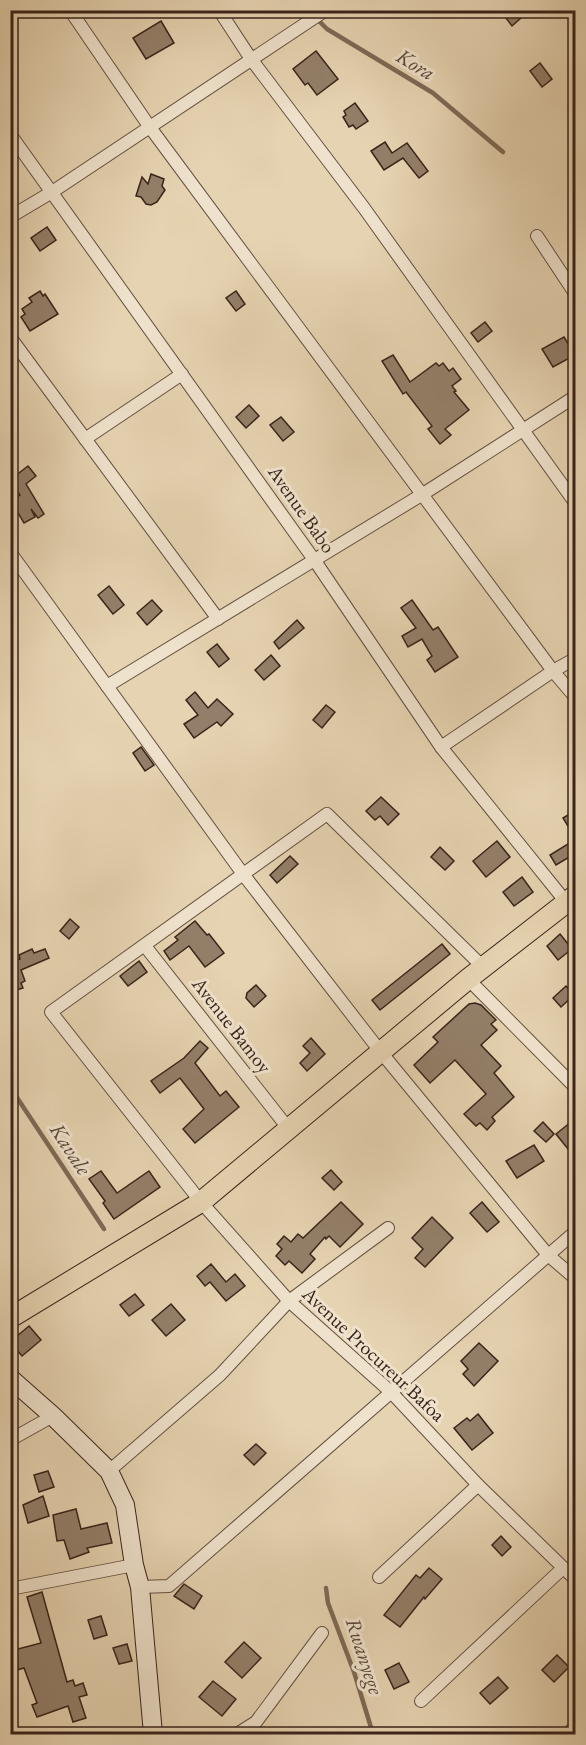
<svg xmlns="http://www.w3.org/2000/svg" width="586" height="1745" font-family="'EB Garamond',serif">
  <style>
    .lines { fill: none; stroke-linecap: round; stroke-linejoin: round }
    .stream { stroke: #7d6956; stroke-width: 4.5 }
    .building { fill: #937f69; stroke: #39231a; stroke-width: 1.5 }
    .street-casing { stroke: #644f40; stroke-width: 14 }
    .secondary-casing { stroke: #39231a; stroke-width: 20 }
    .primary-casing { stroke: #39231a; stroke-width: 22 }
    .street { stroke: #efe2cc; stroke-width: 12 }
    .secondary { stroke: #efe2cc; stroke-width: 18 }
    .primary { stroke: #e6d3b1; stroke-width: 20 }
    .labels { text-anchor: middle; dominant-baseline: central; stroke-width: 6; stroke-linejoin: round; paint-order: stroke }
    .street-label { font-size: 20px; fill: #39231a; stroke: #efe2cc }
    .water-label { font-size: 21px; font-style: italic; fill: #5b4638; stroke: #efe2cc }
  </style>
  <rect width="100%" height="100%" fill="#e6d3b1"/>
  <filter id="stains"><feTurbulence type="fractalNoise" baseFrequency=".00333" numOctaves="4"/><feColorMatrix values="0 0 0 0 .2 0 0 0 0 .09 0 0 0 0 .02 0 0 0 .5 -.17"/></filter>
  <radialGradient id="worn" r=".72"><stop offset=".6" stop-color="#630" stop-opacity="0"/><stop offset="1" stop-color="#630" stop-opacity=".3"/></radialGradient>
  <g class="lines">
    <!-- stream -->
    <g class="stream">
      <polyline points="308,10 327,29 433,93 503,152"/>
      <polyline points="10,1087 104,1229"/>
      <polyline points="326,1588 328,1603 354,1672 373,1734"/>
    </g>
  </g>
  <!-- building -->
  <g class="building">
    <polygon points="500,10 530,10 512,26"/>
    <polygon points="161,21 174,43 146,59 133,38"/>
    <polygon points="316,51 338,79 317,95 308,83 305,85 293,69"/>
    <polygon points="540,63 552,79 542,87 530,71"/>
    <polygon points="355,103 368,121 356,129 353,125 349,127 343,117 346,115 344,111"/>
    <polygon points="385,142 392,153 407,143 428,171 419,178 403,158 384,170 371,151"/>
    <polygon points="151,174 164,179 162,186 165,190 157,202 151,205 146,204 141,197 136,196 142,177 148,184"/>
    <polygon points="47,227 56,240 40,251 31,238"/>
    <polygon points="40,291 43,296 45,294 58,314 30,331 21,317 25,314 22,309 32,302 29,298"/>
    <polygon points="236,291 245,304 236,311 226,298"/>
    <polygon points="485,322 492,331 478,342 471,333"/>
    <polygon points="564,337 575,355 553,367 542,349"/>
    <polygon points="393,355 410,382 436,363 439,366 443,363 449,371 453,368 461,379 452,386 456,391 454,392 469,410 445,429 451,435 440,444 428,429 432,426 406,392 403,394 382,361"/>
    <polygon points="249,405 259,416 246,428 236,417"/>
    <polygon points="281,417 294,432 283,441 270,425"/>
    <polygon points="28,466 36,476 26,484 44,514 38,518 31,509 35,517 24,523 11,501 20,495 10,480"/>
    <polygon points="109,586 124,605 113,614 98,595"/>
    <polygon points="152,600 162,611 147,625 137,613"/>
    <polygon points="412,600 433,630 438,627 458,657 435,672 427,660 432,656 422,639 408,647 402,636 416,628 401,608"/>
    <polygon points="297,620 304,628 279,649 274,642"/>
    <polygon points="217,644 229,659 219,667 207,652"/>
    <polygon points="271,655 280,666 264,680 255,670"/>
    <polygon points="195,692 208,708 217,699 233,714 221,726 217,722 194,738 184,724 198,715 186,700"/>
    <polygon points="326,705 335,712 322,728 313,720"/>
    <polygon points="141,747 154,765 145,771 133,753"/>
    <polygon points="381,797 399,814 388,825 380,816 375,820 366,811"/>
    <polygon points="576,810 576,839 563,818"/>
    <polygon points="576,839 576,853 556,865 550,855"/>
    <polygon points="497,841 510,857 486,877 473,861"/>
    <polygon points="440,847 454,861 445,870 431,857"/>
    <polygon points="290,856 298,864 277,883 270,875"/>
    <polygon points="522,877 533,892 514,906 503,892"/>
    <polygon points="70,919 79,927 69,939 60,931"/>
    <polygon points="195,921 207,935 209,934 224,953 205,967 189,946 170,960 164,951 178,940 175,937"/>
    <polygon points="560,934 572,949 558,960 547,946"/>
    <polygon points="442,944 450,954 380,1010 372,1000"/>
    <polygon points="10,945 12,945 17,960 20,959 19,955 32,949 34,953 45,949 49,958 21,970 25,981 21,983 23,988 10,992"/>
    <polygon points="139,961 147,972 128,986 120,976"/>
    <polygon points="256,985 266,996 254,1007 246,998 247,993"/>
    <polygon points="566,986 574,995 561,1007 553,998"/>
    <polygon points="475,1003 481,1005 496,1020 491,1024 497,1030 481,1045 501,1066 494,1073 514,1097 492,1117 495,1121 487,1130 480,1123 476,1126 464,1114 486,1094 455,1060 430,1083 414,1065 438,1042 433,1037 469,1004"/>
    <polygon points="311,1038 325,1054 307,1071 300,1063 310,1053 303,1046"/>
    <polygon points="200,1041 208,1048 195,1063 220,1096 226,1091 239,1107 195,1143 183,1129 204,1109 180,1078 160,1093 151,1081 184,1058"/>
    <polygon points="576,1118 576,1143 568,1149 556,1134"/>
    <polygon points="543,1122 554,1134 546,1142 534,1131"/>
    <polygon points="534,1145 544,1161 517,1178 506,1161"/>
    <polygon points="331,1170 342,1182 334,1190 322,1178"/>
    <polygon points="101,1171 117,1193 149,1171 160,1187 114,1219 103,1203 105,1201 89,1179"/>
    <polygon points="341,1202 363,1224 340,1247 329,1236 326,1239 325,1237 310,1254 315,1259 302,1273 289,1261 285,1265 276,1256 282,1249 277,1244 284,1236 291,1242 298,1234 303,1238"/>
    <polygon points="482,1202 499,1222 487,1232 470,1213"/>
    <polygon points="432,1217 453,1238 425,1267 415,1258 423,1249 412,1238"/>
    <polygon points="211,1264 226,1282 235,1274 245,1286 226,1301 210,1282 205,1286 197,1276"/>
    <polygon points="135,1294 144,1305 129,1316 120,1305"/>
    <polygon points="171,1304 185,1320 166,1336 152,1320"/>
    <polygon points="29,1326 41,1340 22,1356 10,1342"/>
    <polygon points="479,1343 498,1361 474,1386 463,1374 468,1369 461,1361"/>
    <polygon points="478,1414 493,1433 472,1450 454,1428 467,1418 470,1421"/>
    <polygon points="256,1444 266,1453 254,1465 244,1455"/>
    <polygon points="48,1471 54,1487 39,1492 34,1475"/>
    <polygon points="43,1496 49,1516 28,1523 23,1505"/>
    <polygon points="76,1509 81,1529 107,1523 112,1543 87,1548 89,1552 70,1559 64,1540 57,1541 53,1515"/>
    <polygon points="501,1536 511,1547 502,1556 492,1545"/>
    <polygon points="429,1568 442,1579 425,1599 424,1597 400,1627 384,1615 416,1575 420,1578"/>
    <polygon points="184,1584 202,1596 194,1609 174,1596"/>
    <polygon points="42,1592 67,1682 73,1680 75,1686 83,1683 87,1695 79,1697 86,1718 73,1722 68,1706 37,1717 32,1705 37,1703 24,1668 10,1672 10,1651 41,1643 27,1597"/>
    <polygon points="101,1616 107,1635 94,1639 88,1620"/>
    <polygon points="244,1642 261,1658 242,1678 225,1662"/>
    <polygon points="127,1644 132,1661 119,1664 113,1648"/>
    <polygon points="557,1655 569,1667 554,1682 542,1670"/>
    <polygon points="399,1663 409,1682 394,1689 385,1670"/>
    <polygon points="498,1677 508,1688 490,1704 480,1693"/>
    <polygon points="213,1681 236,1699 222,1716 199,1697"/>
  </g>
  <g class="lines">
    <defs>
      <g id="street">
        <polyline points="70,10 149,126 553,671 576,698"/>
        <polyline points="219,10 251,59 364,208 576,504"/>
        <polyline points="10,134 315,561 441,747 566,902"/>
        <polyline points="10,217 52,192 326,10"/>
        <polyline points="537,236 576,295"/>
        <polyline points="10,337 218,619"/>
        <polyline points="85,439 182,374"/>
        <polyline points="10,552 243,874 380,1051 548,1255 576,1279"/>
        <polyline points="107,686 423,494 576,396"/>
        <polyline points="441,747 553,671 576,658"/>
        <polyline points="145,946 288,1128"/>
        <polyline points="483,967 327,814 51,1012 201,1202 289,1301 391,1392 478,1485 576,1580"/>
        <polyline points="468,979 576,1088"/>
        <polyline points="10,1440 53,1416"/>
        <polyline points="109,1471 220,1375 289,1301 388,1228"/>
        <polyline points="379,1577 478,1485"/>
        <polyline points="140,1587 169,1586 576,1231"/>
        <polyline points="10,1589 134,1565"/>
        <polyline points="421,1701 563,1568"/>
        <polyline points="237,1734 256,1722 322,1633"/>
        <polyline points="567,1734 576,1726"/>
      </g>
      <polyline id="secondary" points="10,1378 53,1416 109,1471 125,1505 134,1565 140,1587 153,1734"/>
      <polyline id="primary" points="10,1318 201,1202 468,979 576,895"/>
    </defs>
    <!-- street casing -->
    <use href="#street" class="street-casing"/>
    <!-- secondary casing -->
    <use href="#secondary" class="secondary-casing"/>
    <!-- primary casing -->
    <use href="#primary" class="primary-casing"/>
    <!-- street -->
    <use href="#street" class="street"/>
    <!-- secondary -->
    <use href="#secondary" class="secondary"/>
    <!-- primary -->
    <use href="#primary" class="primary"/>
  </g>
  <g class="labels">
    <!-- street labels -->
    <g class="street-label">
      <text transform="translate(302 509) rotate(55)">Avenue Babo</text>
      <text transform="translate(232 1025) rotate(52)">Avenue Bamoy</text>
      <text transform="translate(374 1354) rotate(43)">Avenue Procureur Bafoa</text>
    </g>
    <!-- water labels -->
    <g class="water-label">
      <text transform="translate(416 64) rotate(31)">Kora</text>
      <text transform="translate(71 1149) rotate(57)">Kavale</text>
      <text transform="translate(365 1656) rotate(72)">Rwanyege</text>
    </g>
  </g>
  <!-- margin -->
  <rect width="586" height="1745" fill="none" stroke="#e6d3b1" stroke-width="36"/>
  <rect x="12" y="12" width="562" height="1721" fill="none" stroke="#39231a" stroke-width="3"/>
  <rect x="18" y="18" width="550" height="1709" fill="none" stroke="#39231a" stroke-width="1.5"/>
  <rect width="100%" height="100%" filter="url(#stains)"/>
  <rect width="100%" height="100%" fill="url(#worn)"/>
</svg>
